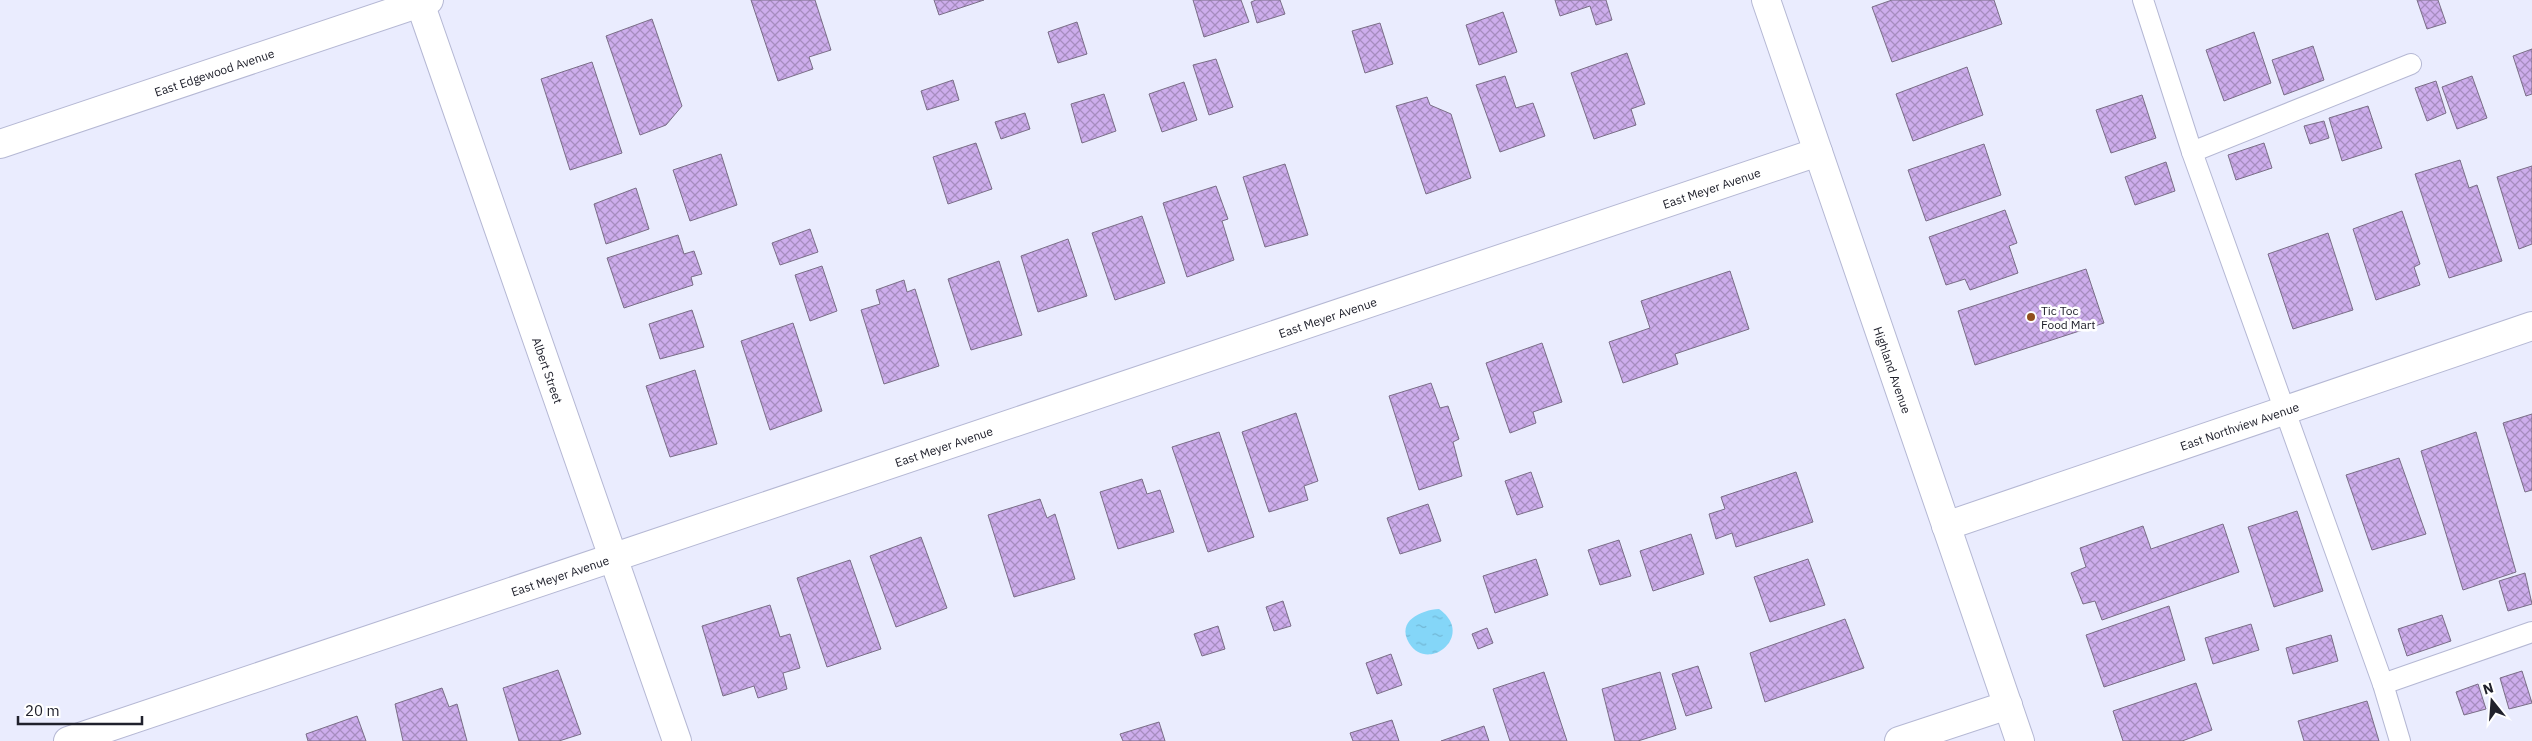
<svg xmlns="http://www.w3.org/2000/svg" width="2532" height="741" font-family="'IBM Plex Sans',sans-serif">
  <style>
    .water { fill: url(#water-ripples) }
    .building { fill: url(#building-cross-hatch); stroke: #7a6e87 }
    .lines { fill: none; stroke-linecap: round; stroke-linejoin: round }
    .service-casing { stroke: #b5b8d4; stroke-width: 22 }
    .minor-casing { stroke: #b5b8d4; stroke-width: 30 }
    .secondary-casing { stroke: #b5b8d4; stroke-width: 30 }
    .service { stroke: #fff; stroke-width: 20 }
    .minor { stroke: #fff; stroke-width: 28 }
    .secondary { stroke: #fff; stroke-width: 28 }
    .poi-dot { fill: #914f1d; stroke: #fff; stroke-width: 2 }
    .labels { text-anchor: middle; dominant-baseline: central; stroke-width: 5; stroke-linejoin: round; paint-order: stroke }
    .street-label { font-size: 12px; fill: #20212c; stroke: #fff }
    .poi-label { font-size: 12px; fill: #20212c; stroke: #fff; text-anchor: start }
  </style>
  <defs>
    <pattern id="water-ripples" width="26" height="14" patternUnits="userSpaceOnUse" patternTransform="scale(1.25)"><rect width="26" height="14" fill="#84d6f8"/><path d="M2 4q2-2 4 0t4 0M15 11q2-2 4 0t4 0" fill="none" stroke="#72b7d5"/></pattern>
    <pattern id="building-cross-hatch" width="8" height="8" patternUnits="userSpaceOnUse" patternTransform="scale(1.25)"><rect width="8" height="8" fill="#cdadec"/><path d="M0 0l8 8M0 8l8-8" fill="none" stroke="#a68cbf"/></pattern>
  </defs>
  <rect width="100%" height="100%" fill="#eaecfe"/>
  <!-- water -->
  <path class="water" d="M1439,609C1476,635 1428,674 1409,643C1396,621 1421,610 1439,609Z"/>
  <!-- building -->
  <g class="building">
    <polygon points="751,0 815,0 831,50 809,57 813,69 778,81"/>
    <polygon points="934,0 984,0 939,15"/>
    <polygon points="1193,0 1241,0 1249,22 1204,37"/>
    <polygon points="1256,0 1280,0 1285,14 1257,23 1251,2"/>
    <polygon points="1555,0 1606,0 1612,20 1596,25 1590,6 1560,16"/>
    <polygon points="1892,0 1994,0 2002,24 1892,62 1872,7"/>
    <polygon points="2417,0 2438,0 2446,23 2427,29"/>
    <polygon points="1503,12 1517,52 1479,65 1466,25"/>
    <polygon points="652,19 682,106 666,125 640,135 606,36"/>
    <polygon points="1077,22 1087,54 1058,63 1048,32"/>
    <polygon points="1380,23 1393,64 1365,73 1352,31"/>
    <polygon points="2254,32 2271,83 2224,101 2206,50"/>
    <polygon points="2313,46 2324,80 2284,95 2272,60"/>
    <polygon points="2532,49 2532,94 2526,96 2513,56"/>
    <polygon points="1627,53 1645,104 1631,109 1636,125 1594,139 1571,73"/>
    <polygon points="1216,59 1233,107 1209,115 1193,65"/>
    <polygon points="592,62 622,153 570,170 541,79"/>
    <polygon points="1967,67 1983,115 1913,141 1896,94"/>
    <polygon points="1505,76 1516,108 1533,103 1545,136 1500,152 1476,85"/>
    <polygon points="2472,76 2487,118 2457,129 2442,87"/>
    <polygon points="953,80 959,100 927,110 921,91"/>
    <polygon points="2436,81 2446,113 2427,121 2415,88"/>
    <polygon points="1184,82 1197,120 1162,132 1149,94"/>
    <polygon points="1104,94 1116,131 1082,143 1071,104"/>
    <polygon points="2142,95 2156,138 2111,153 2096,110"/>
    <polygon points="1427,97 1430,105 1451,114 1471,178 1426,194 1396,106"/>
    <polygon points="2368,106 2382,148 2342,161 2329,118"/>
    <polygon points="1025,113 1030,129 1001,139 995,122"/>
    <polygon points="2324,121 2329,138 2310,144 2304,126"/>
    <polygon points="976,143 992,189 948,204 933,157"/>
    <polygon points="2264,143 2272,168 2236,180 2228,155"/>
    <polygon points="1984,144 2001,195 1926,221 1908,170"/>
    <polygon points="721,154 737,205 690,221 673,170"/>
    <polygon points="2460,160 2469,188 2477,185 2502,261 2449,278 2415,174"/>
    <polygon points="2166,162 2175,191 2135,205 2125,177"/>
    <polygon points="1285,164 1308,235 1265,247 1243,177"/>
    <polygon points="2532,166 2532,244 2519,249 2497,177"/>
    <polygon points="1216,186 1228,219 1222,221 1234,260 1187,277 1163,203"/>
    <polygon points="636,188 649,229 606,244 594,204"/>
    <polygon points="2005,210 2017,243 2009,246 2018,273 1970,290 1965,279 1946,285 1929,237"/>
    <polygon points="2402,211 2420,264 2414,267 2420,285 2376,300 2353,229"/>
    <polygon points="1142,216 1165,283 1115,300 1092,233"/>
    <polygon points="810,229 818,252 780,265 772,243"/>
    <polygon points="2328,233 2353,310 2293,329 2268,254"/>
    <polygon points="678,235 684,254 694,251 702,274 691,277 693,285 624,308 607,258"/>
    <polygon points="1068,239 1087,296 1038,312 1021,256"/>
    <polygon points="999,261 1022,335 971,350 948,279"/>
    <polygon points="822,266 837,311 810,321 795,275"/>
    <polygon points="2086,269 2104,323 1975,365 1958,311"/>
    <polygon points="1730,271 1749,329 1675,354 1678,364 1623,383 1609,342 1650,328 1641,301"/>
    <polygon points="904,280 907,292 915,289 939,366 884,384 861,310 880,304 876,290"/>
    <polygon points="692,310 704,347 660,359 649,324"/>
    <polygon points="793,323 822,411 770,430 741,341"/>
    <polygon points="1542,343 1562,402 1533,412 1536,423 1510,433 1486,363"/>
    <polygon points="695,370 717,444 670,457 646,386"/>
    <polygon points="1431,383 1440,408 1448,406 1459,439 1453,442 1462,476 1419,490 1389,396"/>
    <polygon points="1296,413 1318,481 1304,486 1308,500 1269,512 1242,432"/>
    <polygon points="2532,414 2532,490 2525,492 2503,423"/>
    <polygon points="1219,432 1254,537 1208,552 1172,447"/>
    <polygon points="2476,432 2516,572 2463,590 2421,451"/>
    <polygon points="2399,458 2426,534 2372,550 2346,475"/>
    <polygon points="1531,472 1543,507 1517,515 1505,481"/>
    <polygon points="1796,472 1813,522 1736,547 1732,533 1716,539 1709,514 1725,509 1721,497"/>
    <polygon points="1142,479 1147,494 1160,490 1174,532 1118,549 1100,492"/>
    <polygon points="1040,499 1047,518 1055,514 1075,579 1014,597 988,515"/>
    <polygon points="1428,504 1441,541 1400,554 1387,518"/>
    <polygon points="2297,511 2323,591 2274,607 2248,527"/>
    <polygon points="2223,524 2239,572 2102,620 2095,601 2083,604 2071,573 2086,567 2080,548 2143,526 2151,549"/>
    <polygon points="1691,534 1704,574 1653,591 1640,551"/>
    <polygon points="921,537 947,608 896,627 870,556"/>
    <polygon points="1619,540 1631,576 1600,585 1588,550"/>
    <polygon points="1536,559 1548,595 1495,613 1483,576"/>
    <polygon points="1808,559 1825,605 1770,622 1754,577"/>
    <polygon points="850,560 881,649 827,667 797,578"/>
    <polygon points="2525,573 2532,604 2508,611 2499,581"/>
    <polygon points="1283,601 1291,626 1274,631 1266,607"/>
    <polygon points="770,605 780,637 790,634 800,668 783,673 787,689 758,698 754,686 723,696 702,626"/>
    <polygon points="2169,606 2185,660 2104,687 2086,635"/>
    <polygon points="2442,615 2451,641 2407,656 2398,629"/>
    <polygon points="1845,619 1864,668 1765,702 1750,653"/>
    <polygon points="2251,624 2259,650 2213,664 2205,638"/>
    <polygon points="1218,626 1225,649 1202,656 1194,634"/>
    <polygon points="1487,628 1493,643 1478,649 1472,634"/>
    <polygon points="2331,635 2338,661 2293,674 2286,648"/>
    <polygon points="1391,654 1402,685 1377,694 1366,663"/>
    <polygon points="1698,666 1712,708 1686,716 1672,674"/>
    <polygon points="558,670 581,734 559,741 519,741 503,688"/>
    <polygon points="2522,671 2532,703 2509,709 2500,678"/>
    <polygon points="1544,672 1567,741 1510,741 1493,689"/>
    <polygon points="1660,672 1676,729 1638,741 1615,741 1602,689"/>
    <polygon points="2196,683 2212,730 2182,741 2123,741 2113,711"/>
    <polygon points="2478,684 2486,709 2464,715 2456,692"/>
    <polygon points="442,688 449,707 457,704 467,741 403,741 395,704"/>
    <polygon points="2367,701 2379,741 2304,741 2298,721"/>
    <polygon points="357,716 366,741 308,741 306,734"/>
    <polygon points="1392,720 1399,741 1353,741 1350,733"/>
    <polygon points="1159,722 1165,741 1123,741 1120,734"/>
    <polygon points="1484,726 1489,741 1441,741"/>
  </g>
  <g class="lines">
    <defs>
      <g id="service">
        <polyline points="2143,0 2192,152 2383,684 2400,741"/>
        <polyline points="2192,152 2411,64"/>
        <polyline points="2383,684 2532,632"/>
      </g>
      <g id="minor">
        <path id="s1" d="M419,0L677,741"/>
        <path id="s2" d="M0,144L429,0"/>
        <path id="s3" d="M1946,526L2532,326"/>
        <path id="s4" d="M68,741L1818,152"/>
        <polyline points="1899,741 2008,705"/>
      </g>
      <g id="secondary">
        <path id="s5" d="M1766,0L2020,741"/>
      </g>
    </defs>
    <!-- service casing -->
    <use href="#service" class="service-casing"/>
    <!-- minor casing -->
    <use href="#minor" class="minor-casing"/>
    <!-- secondary casing -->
    <use href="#secondary" class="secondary-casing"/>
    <!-- service -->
    <use href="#service" class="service"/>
    <!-- minor -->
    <use href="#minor" class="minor"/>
    <!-- secondary -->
    <use href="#secondary" class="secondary"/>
  </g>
  <!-- markers -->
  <circle class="poi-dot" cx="2031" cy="317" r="5"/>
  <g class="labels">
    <!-- street labels -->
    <g class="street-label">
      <text stroke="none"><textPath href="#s2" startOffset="226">East Edgewood Avenue</textPath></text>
      <text stroke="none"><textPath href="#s4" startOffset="1734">East Meyer Avenue</textPath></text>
      <text stroke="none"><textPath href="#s4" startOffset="1329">East Meyer Avenue</textPath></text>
      <text stroke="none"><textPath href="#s1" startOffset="392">Albert Street</textPath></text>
      <text stroke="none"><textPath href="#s5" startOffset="391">Highland Avenue</textPath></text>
      <text stroke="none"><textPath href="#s3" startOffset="310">East Northview Avenue</textPath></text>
      <text stroke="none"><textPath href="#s4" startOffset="924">East Meyer Avenue</textPath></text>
      <text stroke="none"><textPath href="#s4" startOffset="519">East Meyer Avenue</textPath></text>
    </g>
    <!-- poi labels -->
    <g class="poi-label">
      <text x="2041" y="310">Tic Toc<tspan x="2041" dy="14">Food Mart</tspan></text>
    </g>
  </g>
  <!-- north arrow -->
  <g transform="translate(2492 701) rotate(343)" stroke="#ffffff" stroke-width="4" paint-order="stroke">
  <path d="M0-4L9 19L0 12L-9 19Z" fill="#20212c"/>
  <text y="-8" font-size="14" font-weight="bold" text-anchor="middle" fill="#20212c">N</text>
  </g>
  <!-- scale -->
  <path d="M18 716v8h124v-8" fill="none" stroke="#20212c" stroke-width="2.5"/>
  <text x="25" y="716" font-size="15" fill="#20212c" stroke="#ffffff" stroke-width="4" paint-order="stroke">20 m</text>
</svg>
